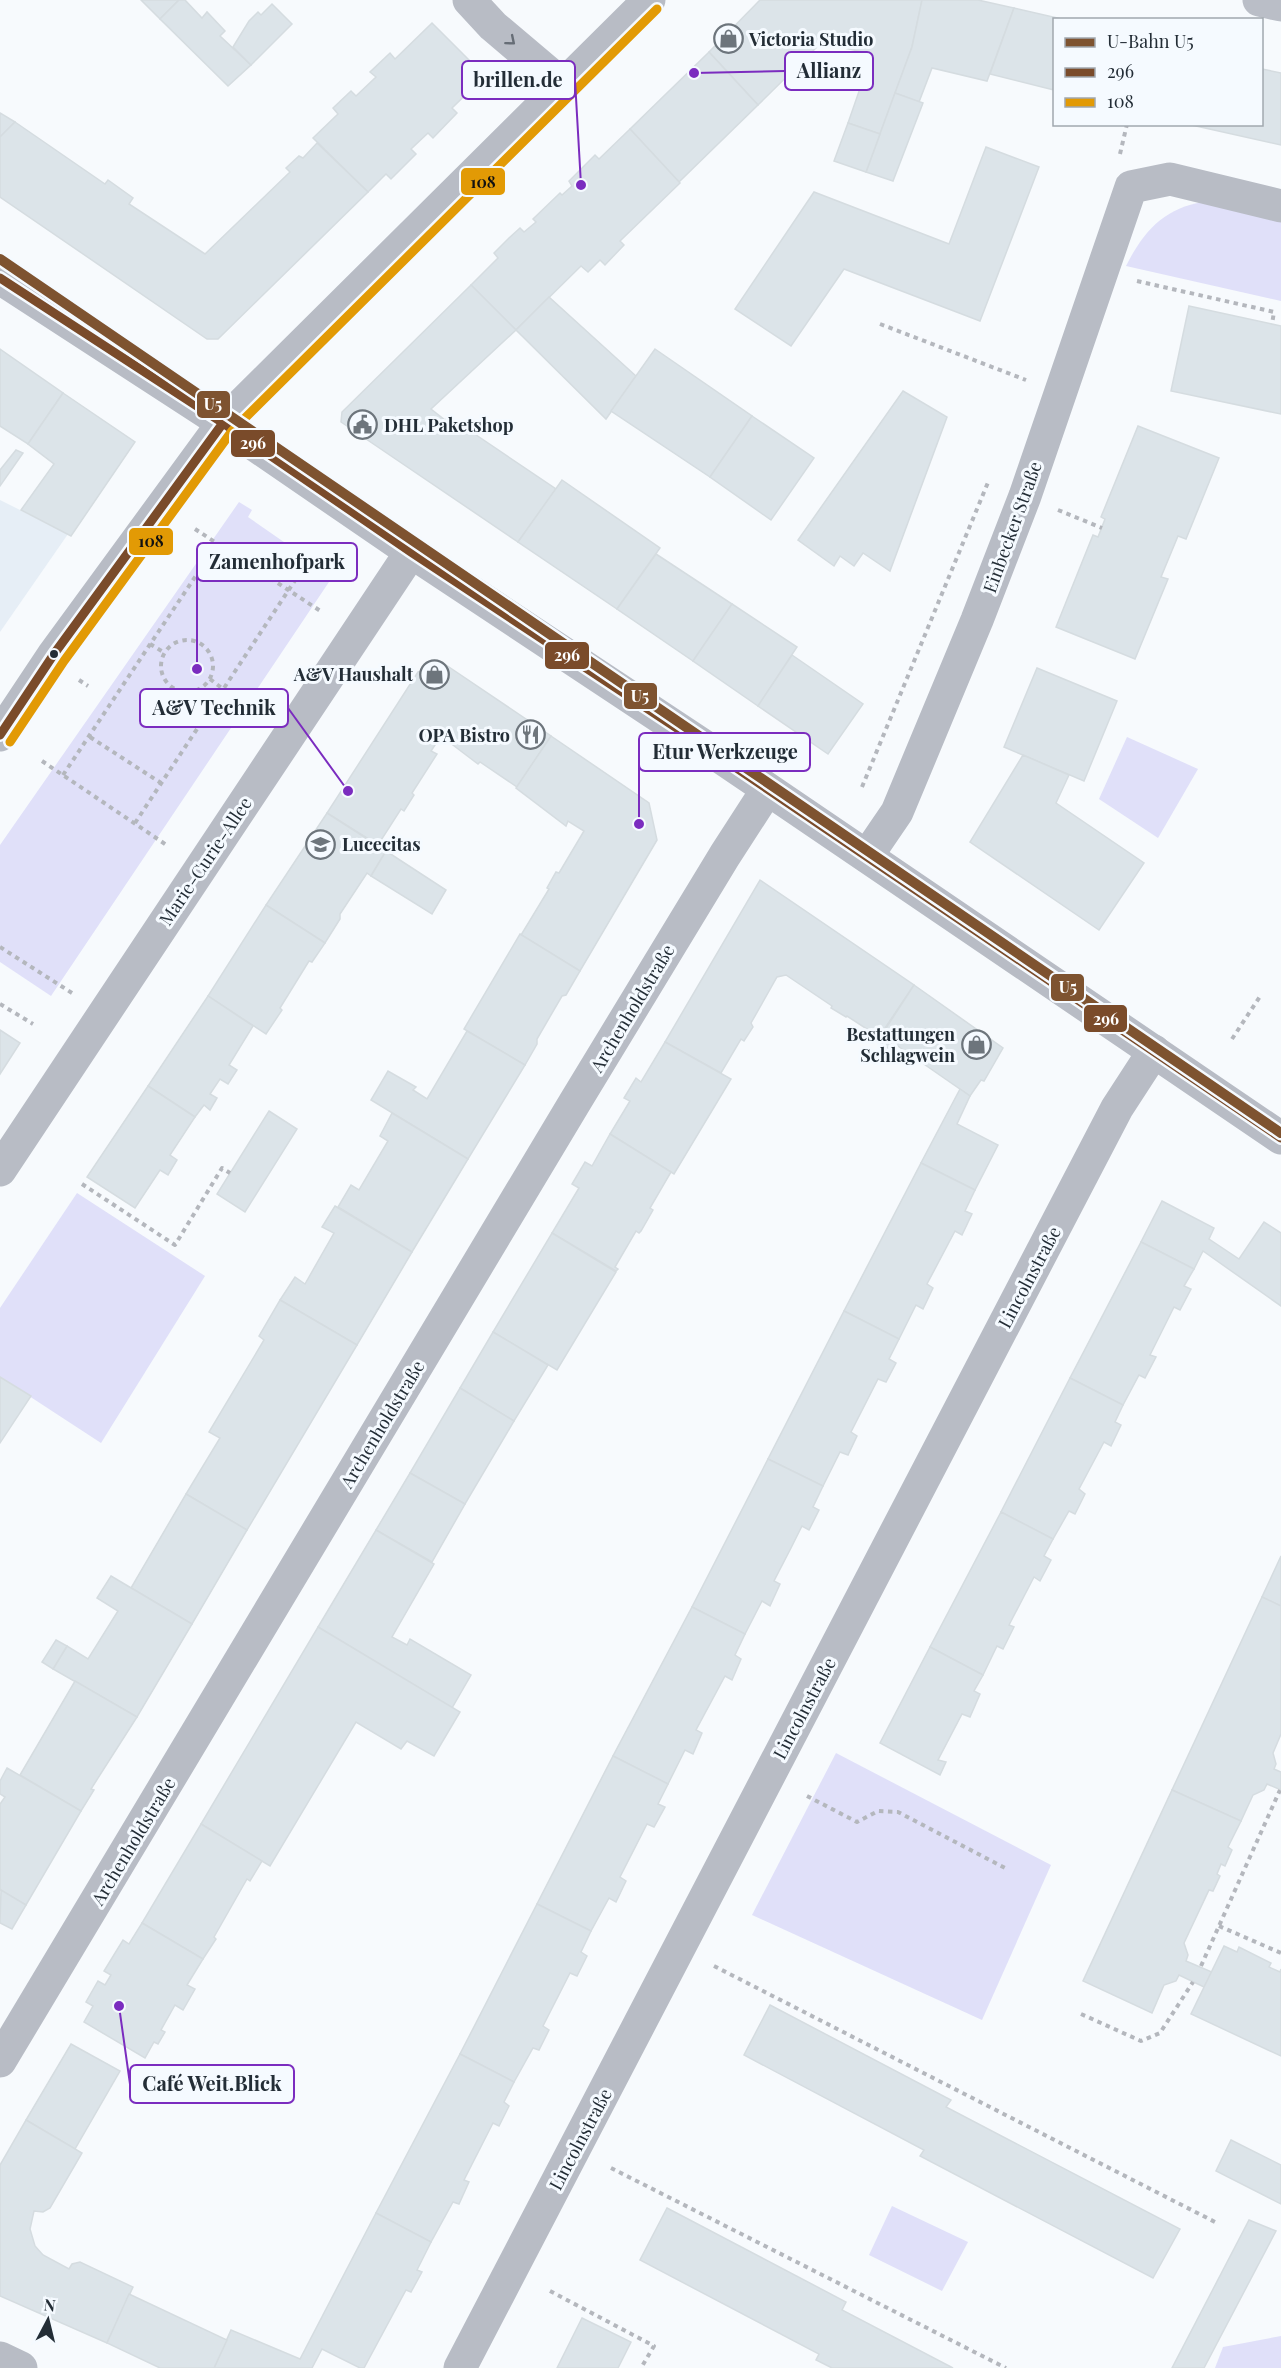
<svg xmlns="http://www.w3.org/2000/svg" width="1281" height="2368" font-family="'Playfair Display',serif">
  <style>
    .built { fill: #e6eef6 }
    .green { fill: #e0e0f9 }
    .building { fill: #dce4e9; stroke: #d5dce0; stroke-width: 1.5 }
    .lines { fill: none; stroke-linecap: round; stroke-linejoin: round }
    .path { stroke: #b4b7bd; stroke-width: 4; stroke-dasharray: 4.5 4.5; stroke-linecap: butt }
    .minor { stroke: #b8bcc5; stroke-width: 33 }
    .major { stroke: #babec7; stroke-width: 33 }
    .bus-1-casing { stroke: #f5faff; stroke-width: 14 }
    .bus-2-casing { stroke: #f5faff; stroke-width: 14 }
    .bus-1 { stroke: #7a4b2a; stroke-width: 9 }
    .bus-2 { stroke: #e29a05; stroke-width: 9 }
    .metro-1-casing { stroke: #f5faff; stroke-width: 15 }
    .metro-1 { stroke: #7e5330; stroke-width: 10 }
    .oneway { stroke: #666d76 }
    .bus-dot { fill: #232d36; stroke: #f5faff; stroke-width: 2 }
    .labels { text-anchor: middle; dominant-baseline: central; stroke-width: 6; stroke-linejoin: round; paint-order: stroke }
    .poi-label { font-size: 18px; font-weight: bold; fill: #232d36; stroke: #f5faff; text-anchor: start }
    .street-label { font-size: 18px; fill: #232d36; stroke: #f5faff }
    .leader { fill: none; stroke: #7b2cbf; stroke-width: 2 }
    .callout-dot { fill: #7b2cbf; stroke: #f5faff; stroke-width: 2 }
    .callout { fill: #f5faff; stroke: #7b2cbf; stroke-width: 2 }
    .callout-label { font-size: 20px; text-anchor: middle; font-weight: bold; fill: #232d36 }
    .line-badge { stroke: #f5faff; stroke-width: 2 }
    .badge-label { font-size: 16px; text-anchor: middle; font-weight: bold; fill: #fff }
    .pale-badge-label { font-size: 16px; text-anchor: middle; font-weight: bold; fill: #111 }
  </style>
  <rect width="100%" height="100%" fill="#f7fafd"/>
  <!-- built -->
  <polygon class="built" points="0,500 68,534 0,632"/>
  <!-- green -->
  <g class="green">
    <path d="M1203,202L1281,219V301L1126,266C1143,232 1164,208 1203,202Z"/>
    <polygon points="239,502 252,510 248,517 333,576 51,996 0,962 0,845"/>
    <polygon points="1127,737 1198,769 1158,838 1099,799"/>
    <polygon points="77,1193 205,1276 101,1443 0,1377 0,1308"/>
    <polygon points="836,1753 1051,1865 982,2020 752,1915"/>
    <polygon points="892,2206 968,2242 942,2291 869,2255"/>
    <polygon points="1281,2336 1281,2368 1215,2368 1223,2347"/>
  </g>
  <!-- building -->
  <g class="building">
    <polygon points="141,0 179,0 160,19"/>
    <polygon points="179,0 185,0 202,18 207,12 225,31 220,36 251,65 228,86 160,19"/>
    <polygon points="760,0 922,0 912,47 880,134 848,123 872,54 821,43 758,105 709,52"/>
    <polygon points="922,0 978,0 1014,8 987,81 932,68 919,102 895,93 912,47"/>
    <polygon points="272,4 292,24 251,65 233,47 249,21 258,12 261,15"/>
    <polygon points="1014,8 1066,20 1054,20 1054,90 990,74"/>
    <polygon points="432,23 485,76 452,108 457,113 433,138 428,133 411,149 416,154 391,179 386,174 368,192 313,138 338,114 333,108 351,91 356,96 376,77 370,72 390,53 395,59"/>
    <polygon points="709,52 758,105 679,182 630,129"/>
    <polygon points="1262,69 1281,73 1281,145 1187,124 1262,124"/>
    <polygon points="895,93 923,103 893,181 866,172"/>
    <polygon points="0,113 15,122 0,137"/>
    <polygon points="15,122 105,184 108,180 133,198 129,204 205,254 290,172 286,168 299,156 303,158 317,143 368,192 218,339 207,339 0,197 0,137"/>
    <polygon points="848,123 880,134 866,172 834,161"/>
    <polygon points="630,129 680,183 620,241 624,245 605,265 600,260 588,272 581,266 516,330 471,285 498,258 494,253 509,238 520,228 524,232 536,222 533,219 560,193 562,195 572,186 569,181 595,155 599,159"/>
    <polygon points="986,147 1039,167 980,321 844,269 791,346 735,309 814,192 949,244"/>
    <polygon points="471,285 516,330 431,409 445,420 448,416 556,489 518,542 341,422 342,412"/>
    <polygon points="549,297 636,376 606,419 516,330"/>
    <polygon points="1189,306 1281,326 1281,414 1171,391"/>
    <polygon points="0,349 63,393 28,444 0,426"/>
    <polygon points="655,349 752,416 710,477 611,411"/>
    <polygon points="903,391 947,417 890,571 863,553 854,566 840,556 834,566 798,540"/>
    <polygon points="63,393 135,442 71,536 21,510 54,464 28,444"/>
    <polygon points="752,416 814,458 771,520 710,477"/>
    <polygon points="1138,426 1219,458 1186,539 1178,536 1161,577 1168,579 1135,659 1056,627 1093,535 1098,537 1105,519 1101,517"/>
    <polygon points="16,450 23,453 0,486 0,470"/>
    <polygon points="562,480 660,548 617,609 518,542"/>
    <polygon points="656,554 732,604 693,661 617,609"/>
    <polygon points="732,604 797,647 758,706 693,661"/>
    <polygon points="792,655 863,704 828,754 758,706"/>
    <polygon points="446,665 551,736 517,787 480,762 478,764 441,736 431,751 437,754 412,793 414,795 404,811 401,809 378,845 327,813 418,672"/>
    <polygon points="1037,668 1117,701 1084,781 1004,747"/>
    <polygon points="551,736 649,803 657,840 580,971 521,935 549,889 547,888 556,872 559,873 584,831 568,821 566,826 516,788"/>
    <polygon points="1023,755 1069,775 1056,803 1144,863 1099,930 970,842"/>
    <polygon points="327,813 386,851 371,876 367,873 340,914 340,919 325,943 266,905"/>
    <polygon points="386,851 446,890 432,914 371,876"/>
    <polygon points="760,880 914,985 879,1037 847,1016 846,1017 831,1008 832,1006 786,975 777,977 751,1023 753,1027 744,1041 741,1039 721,1073 665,1042"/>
    <polygon points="266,905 325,943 312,962 309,961 280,1008 282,1010 266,1034 208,996"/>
    <polygon points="520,934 580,971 566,995 562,996 537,1039 537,1044 525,1065 464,1029"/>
    <polygon points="914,985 1003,1048 984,1081 981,1080 970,1096 892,1042 888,1048 877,1042"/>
    <polygon points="208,996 253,1026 229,1065 237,1070 228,1084 220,1079 210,1094 217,1098 210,1110 204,1105 195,1117 148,1086"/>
    <polygon points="0,1030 20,1043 0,1074"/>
    <polygon points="467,1031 525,1065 468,1159 371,1100 388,1071 416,1087 413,1090 427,1099"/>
    <polygon points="665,1042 731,1079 674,1174 610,1134 630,1101 624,1098 636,1078 641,1082"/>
    <polygon points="148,1086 195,1117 170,1155 177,1160 168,1175 160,1170 135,1208 87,1177"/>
    <polygon points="960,1089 970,1096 957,1124 998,1145 975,1190 921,1163"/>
    <polygon points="269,1111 297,1129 245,1212 217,1194"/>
    <polygon points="392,1113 468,1159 412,1252 338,1207 351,1185 359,1190 388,1141 380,1136"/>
    <polygon points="610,1134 671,1172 650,1208 653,1210 641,1231 639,1233 636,1231 615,1267 618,1269 616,1271 552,1233 579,1188 572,1184 585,1162 592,1166"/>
    <polygon points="921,1163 975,1190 965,1211 972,1214 962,1235 955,1231 927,1284 933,1288 923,1309 916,1305 899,1339 844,1311"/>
    <polygon points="1162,1201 1214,1228 1209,1239 1239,1259 1264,1222 1281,1233 1281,1306 1203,1251 1194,1269 1141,1242"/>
    <polygon points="335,1206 412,1252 357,1345 280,1300 295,1277 305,1284 334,1233 322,1227"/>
    <polygon points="552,1233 616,1272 557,1370 493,1332"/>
    <polygon points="1141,1242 1194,1269 1184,1286 1191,1289 1180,1310 1174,1307 1150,1355 1156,1357 1145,1378 1139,1375 1123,1405 1070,1378"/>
    <polygon points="280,1300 357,1345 247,1530 186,1494 220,1438 209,1432 264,1340 259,1336"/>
    <polygon points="844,1311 899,1339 889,1359 896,1363 886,1382 878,1379 851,1432 857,1436 848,1455 840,1452 823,1486 768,1459"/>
    <polygon points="493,1332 548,1365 514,1421 460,1388"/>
    <polygon points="0,1377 31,1396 0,1443"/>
    <polygon points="1070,1378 1123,1405 1115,1422 1121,1425 1111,1446 1104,1442 1079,1489 1085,1494 1075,1514 1069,1511 1053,1539 1001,1512"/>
    <polygon points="460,1388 514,1421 465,1504 410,1473"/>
    <polygon points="768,1459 823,1486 813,1507 819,1510 809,1530 802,1526 791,1548 774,1581 780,1584 770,1606 762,1601 745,1634 692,1607"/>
    <polygon points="410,1473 465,1504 432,1562 376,1530"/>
    <polygon points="186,1494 247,1530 192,1624 131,1588"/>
    <polygon points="1001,1512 1053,1539 1044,1556 1051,1560 1040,1581 1034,1577 1009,1625 1014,1627 1003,1649 997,1646 983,1675 930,1647"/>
    <polygon points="376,1530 434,1564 392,1637 407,1645 410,1639 471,1675 452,1708 318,1627"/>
    <polygon points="1281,1556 1281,1606 1262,1597"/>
    <polygon points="111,1576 192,1624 137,1717 53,1669 67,1646 88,1659 118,1611 97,1598"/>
    <polygon points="1262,1597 1281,1606 1281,1734 1273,1753 1276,1764 1274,1769 1281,1772 1281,1790 1267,1784 1264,1790 1253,1795 1241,1821 1172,1790"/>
    <polygon points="692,1607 745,1634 735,1655 741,1659 732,1680 725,1676 696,1730 702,1733 693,1754 685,1750 668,1784 613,1756"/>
    <polygon points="318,1627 460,1712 434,1756 407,1741 401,1749 356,1722 270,1866 201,1824"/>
    <polygon points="56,1640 67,1646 53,1669 42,1662"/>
    <polygon points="930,1647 983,1675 974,1691 980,1694 970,1717 962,1714 938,1760 946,1762 940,1775 880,1743"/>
    <polygon points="75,1681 137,1717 91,1789 94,1790 81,1811 20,1775"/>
    <polygon points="613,1756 668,1784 658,1804 665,1807 654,1827 647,1824 620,1877 626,1881 616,1902 609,1898 591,1931 537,1904"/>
    <polygon points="7,1768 81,1811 26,1905 0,1890 0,1804 5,1797 0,1794 0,1781"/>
    <polygon points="1172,1790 1241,1821 1228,1847 1232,1850 1225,1866 1221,1864 1217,1874 1220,1876 1213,1891 1209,1890 1184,1943 1188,1955 1186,1961 1212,1972 1204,1987 1179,1975 1176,1981 1164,1985 1152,2013 1083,1981"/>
    <polygon points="201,1824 262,1861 250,1881 247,1879 214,1937 216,1939 203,1959 142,1923"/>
    <polygon points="1,1890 26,1905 12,1929 0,1923"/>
    <polygon points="537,1904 591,1931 581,1952 587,1956 577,1976 570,1973 543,2026 549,2030 539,2050 533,2048 514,2082 460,2054"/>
    <polygon points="142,1923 203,1959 187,1985 195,1989 183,2010 175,2005 161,2030 165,2032 158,2044 154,2042 145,2058 84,2022 93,2006 86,2002 98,1981 105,1985 111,1975 104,1971 123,1940 129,1944"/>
    <polygon points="1224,1946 1237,1952 1239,1947 1271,1963 1269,1967 1280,1972 1281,1969 1281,2056 1191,2014"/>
    <polygon points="770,2005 951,2100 946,2107 1180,2229 1153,2278 920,2156 924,2150 744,2055"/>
    <polygon points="71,2044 120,2071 75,2149 26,2120"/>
    <polygon points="460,2054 514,2082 504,2102 509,2106 499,2126 493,2123 464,2180 469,2182 459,2204 453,2202 431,2242 376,2213"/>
    <polygon points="26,2120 82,2153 50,2208 43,2212 34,2211 30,2229 35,2246 43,2255 69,2269 72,2264 80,2262 133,2287 107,2343 0,2296 0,2165"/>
    <polygon points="1231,2140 1281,2165 1281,2204 1216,2171"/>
    <polygon points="667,2208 846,2302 842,2310 953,2368 832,2368 816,2360 819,2354 640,2260"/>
    <polygon points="376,2213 431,2242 417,2270 422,2272 411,2292 406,2290 364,2368 360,2368 322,2349 312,2368 214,2368 231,2330 300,2359"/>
    <polygon points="1249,2220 1276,2231 1204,2368 1172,2368"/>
    <polygon points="129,2294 227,2340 214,2368 160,2368 107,2343"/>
    <polygon points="582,2318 631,2342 618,2368 557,2368"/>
  </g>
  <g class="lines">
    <!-- path -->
    <g class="path">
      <polyline points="1120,154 1127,124"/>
      <polyline points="1137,281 1274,312 1272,324"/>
      <polyline points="880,324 1026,380"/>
      <polyline points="1058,510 1102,528"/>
      <polyline points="195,529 322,612"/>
      <circle cx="187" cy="666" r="26"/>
      <polyline points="150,644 165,653"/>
      <polyline points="210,679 223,689"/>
      <polyline points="79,680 88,686"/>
      <polyline points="90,737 161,783"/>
      <polyline points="42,761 168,846"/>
      <polyline points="63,775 217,544"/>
      <polyline points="862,787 989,480"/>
      <polyline points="135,823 317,547"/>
      <polyline points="0,947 72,993"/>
      <polyline points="0,1004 33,1024"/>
      <polyline points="1232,1039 1261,995"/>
      <polyline points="82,1184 175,1245 222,1168 230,1173"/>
      <polyline points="807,1796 857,1822 878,1811 898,1812 1005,1868"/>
      <polyline points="1219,1926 1281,1953"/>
      <polyline points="714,1966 1217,2223"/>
      <polyline points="1201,1966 1280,1790"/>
      <polyline points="1081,2014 1141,2041 1160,2033 1193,1982"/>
      <polyline points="611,2168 1006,2368"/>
      <polyline points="550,2291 654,2346 641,2368"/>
    </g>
    <!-- minor -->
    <g class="minor">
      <polyline points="469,0 493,26 563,85"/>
      <polyline points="0,278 223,423 411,552 713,752 1281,1138"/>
      <polyline points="0,735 54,654 223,423 649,0"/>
      <polyline points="867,856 897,812 977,620 1025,496 1131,187 1170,179 1281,206"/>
      <polyline points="0,1170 411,552"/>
      <polyline points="0,2061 575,1102 725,855 767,790"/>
      <polyline points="0,2358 21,2368"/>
      <polyline points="460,2368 1117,1108 1154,1051"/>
    </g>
    <!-- major -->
    <polyline class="major" points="1259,0 1281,5"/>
    <defs>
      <g id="bus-1">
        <polyline points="0,278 223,423 411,552 713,752 1281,1138"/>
        <polyline points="0,735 54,654 223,423"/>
      </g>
      <polyline id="bus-2" points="10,742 64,661 232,431 657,9"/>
    </defs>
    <!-- bus-1 casing -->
    <use href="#bus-1" class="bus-1-casing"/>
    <!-- bus-2 casing -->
    <use href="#bus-2" class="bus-2-casing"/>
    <!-- bus-1 -->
    <use href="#bus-1" class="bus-1"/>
    <!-- bus-2 -->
    <use href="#bus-2" class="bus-2"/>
    <defs>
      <polyline id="metro-1" points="0,259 1281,1133"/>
    </defs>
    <!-- metro-1 casing -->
    <use href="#metro-1" class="metro-1-casing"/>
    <!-- metro-1 -->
    <use href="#metro-1" class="metro-1"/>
  </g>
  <!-- one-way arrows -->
  <defs><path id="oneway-chevron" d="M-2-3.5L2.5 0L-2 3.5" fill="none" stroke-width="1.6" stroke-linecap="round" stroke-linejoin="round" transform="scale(1.5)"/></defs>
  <use class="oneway" href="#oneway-chevron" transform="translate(511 41) rotate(40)"/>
  <!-- icons -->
  <defs>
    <symbol id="shop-ring" viewBox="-11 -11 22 22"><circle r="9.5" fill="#f5faff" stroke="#6d757c" stroke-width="1.5"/><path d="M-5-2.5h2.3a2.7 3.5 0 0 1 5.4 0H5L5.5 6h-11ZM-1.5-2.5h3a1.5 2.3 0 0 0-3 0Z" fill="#6d757c"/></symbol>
    <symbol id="civic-ring" viewBox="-11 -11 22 22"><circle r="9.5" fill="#f5faff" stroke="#6d757c" stroke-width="1.5"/><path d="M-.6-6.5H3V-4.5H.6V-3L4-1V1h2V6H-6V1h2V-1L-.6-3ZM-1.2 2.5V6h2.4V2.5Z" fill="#6d757c"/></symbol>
    <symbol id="restaurant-ring" viewBox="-11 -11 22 22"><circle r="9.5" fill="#f5faff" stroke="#6d757c" stroke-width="1.5"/><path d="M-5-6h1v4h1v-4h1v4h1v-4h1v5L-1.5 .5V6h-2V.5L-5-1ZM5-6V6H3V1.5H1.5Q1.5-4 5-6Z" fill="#6d757c"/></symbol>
    <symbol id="school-ring" viewBox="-11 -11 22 22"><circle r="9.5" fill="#f5faff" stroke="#6d757c" stroke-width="1.5"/><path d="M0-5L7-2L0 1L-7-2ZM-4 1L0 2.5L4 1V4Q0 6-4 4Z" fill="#6d757c"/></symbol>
  </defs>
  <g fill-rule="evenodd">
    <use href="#shop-ring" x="712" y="22" width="33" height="33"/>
    <use href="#civic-ring" x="346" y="408" width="33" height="33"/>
    <use href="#shop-ring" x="418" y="658" width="33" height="33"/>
    <use href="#restaurant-ring" x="514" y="718" width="33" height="33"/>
    <use href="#school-ring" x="304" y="828" width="33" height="33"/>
    <use href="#shop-ring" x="960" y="1028" width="33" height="33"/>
  </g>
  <!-- markers -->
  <circle class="bus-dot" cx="54" cy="654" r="5"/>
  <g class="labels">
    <!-- poi labels -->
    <g class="poi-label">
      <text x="749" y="39">Victoria Studio</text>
      <text x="384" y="425">DHL Paketshop</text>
      <text x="413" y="674" text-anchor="end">A&amp;V Haushalt</text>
      <text x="510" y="735" text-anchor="end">OPA Bistro</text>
      <text x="342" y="844">Lucecitas</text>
      <text x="955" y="1034" text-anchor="end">Bestattungen<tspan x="955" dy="21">Schlagwein</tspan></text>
    </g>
    <!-- street labels -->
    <g class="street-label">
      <text transform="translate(1012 527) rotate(-70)">Einbecker Straße</text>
      <text transform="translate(205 861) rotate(-56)">Marie-Curie-Allee</text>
      <text transform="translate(632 1008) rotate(-59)">Archenholdstraße</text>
      <text transform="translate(1029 1277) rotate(-62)">Lincolnstraße</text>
      <text transform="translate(382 1424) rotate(-59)">Archenholdstraße</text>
      <text transform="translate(804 1708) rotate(-62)">Lincolnstraße</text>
      <text transform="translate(133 1841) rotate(-59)">Archenholdstraße</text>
      <text transform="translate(580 2139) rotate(-62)">Lincolnstraße</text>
    </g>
  </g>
  <!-- callouts -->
  <path class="leader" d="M694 73L785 71M581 185L575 80M197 669L197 562M348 791L288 708M639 824L639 752M119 2006L130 2084"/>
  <g class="callout-dot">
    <circle cx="694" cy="73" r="6"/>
    <circle cx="581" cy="185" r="6"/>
    <circle cx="197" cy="669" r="6"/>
    <circle cx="348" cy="791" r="6"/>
    <circle cx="639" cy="824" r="6"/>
    <circle cx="119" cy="2006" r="6"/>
  </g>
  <g class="callout">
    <rect x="785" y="52" width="88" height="38" rx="6"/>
    <rect x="462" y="61" width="113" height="38" rx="6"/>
    <rect x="197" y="543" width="160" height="38" rx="6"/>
    <rect x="140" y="689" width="148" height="38" rx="6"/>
    <rect x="639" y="733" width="171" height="38" rx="6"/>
    <rect x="130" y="2065" width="164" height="38" rx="6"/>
  </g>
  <g class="callout-label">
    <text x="829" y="78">Allianz</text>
    <text x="518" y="87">brillen.de</text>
    <text x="277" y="569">Zamenhofpark</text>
    <text x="214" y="715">A&amp;V Technik</text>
    <text x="725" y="759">Etur Werkzeuge</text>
    <text x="212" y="2091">Café Weit.Blick</text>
  </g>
  <g class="line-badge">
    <rect x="460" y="167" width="46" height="29" rx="6" fill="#e29a05"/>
    <rect x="196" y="390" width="35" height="29" rx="6" fill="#7e5330"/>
    <rect x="230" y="429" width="46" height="29" rx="6" fill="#7a4b2a"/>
    <rect x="128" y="527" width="46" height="29" rx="6" fill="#e29a05"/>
    <rect x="544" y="641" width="46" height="29" rx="6" fill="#7a4b2a"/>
    <rect x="623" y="682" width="35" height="28" rx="6" fill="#7e5330"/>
    <rect x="1050" y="973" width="35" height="29" rx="6" fill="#7e5330"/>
    <rect x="1083" y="1004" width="45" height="29" rx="6" fill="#7a4b2a"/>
  </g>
  <g class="badge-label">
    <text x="213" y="410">U5</text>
    <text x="253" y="449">296</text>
    <text x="567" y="661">296</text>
    <text x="640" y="702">U5</text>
    <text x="1068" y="993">U5</text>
    <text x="1106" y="1025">296</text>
  </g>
  <g class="pale-badge-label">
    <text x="483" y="188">108</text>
    <text x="151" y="547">108</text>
  </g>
  <!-- legend -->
  <rect x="1053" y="18" width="210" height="108" fill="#f5faff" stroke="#a1a8af" stroke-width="1.5"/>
  <rect x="1065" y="38" width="30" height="9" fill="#7e5330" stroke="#a1a8af" stroke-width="1.5"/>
  <text x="1107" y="48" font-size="18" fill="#232d36">U-Bahn U5</text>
  <rect x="1065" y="68" width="30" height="9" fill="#7a4b2a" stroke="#a1a8af" stroke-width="1.5"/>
  <text x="1107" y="78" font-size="18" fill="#232d36">296</text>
  <rect x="1065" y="98" width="30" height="9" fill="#e29a05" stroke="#a1a8af" stroke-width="1.5"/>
  <text x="1107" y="108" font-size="18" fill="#232d36">108</text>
  <!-- north arrow -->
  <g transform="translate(48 2320) rotate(7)" stroke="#f5faff" stroke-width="4.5" paint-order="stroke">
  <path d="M0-4.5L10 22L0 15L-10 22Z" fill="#232d36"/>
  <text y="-9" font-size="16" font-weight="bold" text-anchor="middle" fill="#232d36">N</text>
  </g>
</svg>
